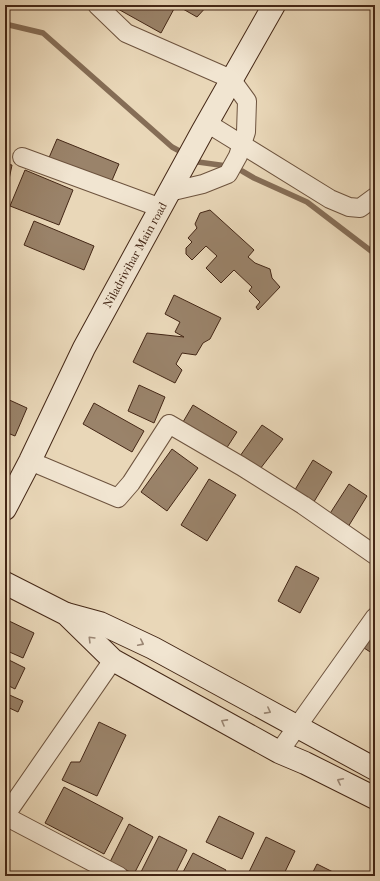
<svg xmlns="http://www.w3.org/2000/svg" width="380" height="881" font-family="'IM FELL French Canon',serif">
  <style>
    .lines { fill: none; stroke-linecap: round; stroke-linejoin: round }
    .stream { stroke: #856d56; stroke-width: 5.5 }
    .building { fill: #9a836a; stroke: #442716 }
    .street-casing { stroke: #6d533e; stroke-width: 20 }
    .secondary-casing { stroke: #442716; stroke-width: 24 }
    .street { stroke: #f1e5d1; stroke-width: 18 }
    .secondary { stroke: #f1e5d1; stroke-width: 22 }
    .oneway { stroke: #9a8674 }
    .labels { text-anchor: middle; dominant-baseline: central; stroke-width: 4; stroke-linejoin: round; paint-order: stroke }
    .street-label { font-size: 12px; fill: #442716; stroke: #f1e5d1 }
  </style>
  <rect width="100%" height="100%" fill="#e9d7b8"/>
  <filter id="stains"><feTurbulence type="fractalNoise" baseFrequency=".005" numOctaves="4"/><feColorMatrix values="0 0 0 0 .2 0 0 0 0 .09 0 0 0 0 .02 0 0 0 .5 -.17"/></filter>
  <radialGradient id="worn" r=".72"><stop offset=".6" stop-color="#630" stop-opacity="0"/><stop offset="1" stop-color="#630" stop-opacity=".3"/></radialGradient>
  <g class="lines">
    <!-- stream -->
    <g class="stream">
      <polyline points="5,24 43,33 172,147 185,154"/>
      <polyline points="192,159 198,162 227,166 242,171 254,178 307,202 375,254"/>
    </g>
  </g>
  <!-- building -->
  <g class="building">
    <polygon points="120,5 171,5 175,7 161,33 118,9"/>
    <polygon points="176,5 208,5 197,17"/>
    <polygon points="57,139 119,164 110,185 48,160"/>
    <polygon points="5,164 12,165 6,194 5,194"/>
    <polygon points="25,170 73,190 59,225 10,206"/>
    <polygon points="210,210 254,250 248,257 255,263 270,269 272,278 280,287 258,310 256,307 260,302 249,291 252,287 234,270 221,283 206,268 217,256 206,246 192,260 186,254 186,248 192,242 188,238 197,228 195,224 200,213"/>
    <polygon points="34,221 94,246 84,270 24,245"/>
    <polygon points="174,295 221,318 210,339 203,343 196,355 182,353 176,364 182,370 175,383 133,362 147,333 184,337 175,332 180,322 165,314"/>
    <polygon points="139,385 165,397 154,423 128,411"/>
    <polygon points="5,398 27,408 15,436 5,432"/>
    <polygon points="94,403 144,431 132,452 83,424"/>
    <polygon points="193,405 237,432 226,449 183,422"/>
    <polygon points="262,425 283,439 260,469 240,456"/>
    <polygon points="172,449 198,468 167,511 141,492"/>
    <polygon points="313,460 332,472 312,505 293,493"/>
    <polygon points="209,479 236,495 207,541 181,525"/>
    <polygon points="349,484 367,496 348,527 329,515"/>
    <polygon points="296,566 319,578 300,613 278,601"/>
    <polygon points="5,619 34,633 23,658 5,650"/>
    <polygon points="375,631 375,655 364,648"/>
    <polygon points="5,658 25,668 15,689 5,684"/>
    <polygon points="5,693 23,701 18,712 5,706"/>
    <polygon points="99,722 126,735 97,796 62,780 71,762 80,762"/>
    <polygon points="64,787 123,818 104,854 45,823"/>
    <polygon points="219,816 254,833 242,859 206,842"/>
    <polygon points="129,824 153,837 134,874 110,862"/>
    <polygon points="159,836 187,850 174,876 139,876"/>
    <polygon points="266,837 295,851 283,876 257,876 249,872"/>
    <polygon points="193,853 226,870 223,876 181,876"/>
    <polygon points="317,864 341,876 311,876"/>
  </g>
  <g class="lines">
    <defs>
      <g id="street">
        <polyline points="97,5 126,33 231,79 247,101 246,132 238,156 228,174 203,184 169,192"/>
        <polyline points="207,123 330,199 349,207 360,208 375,197"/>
        <polyline points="22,157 161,208"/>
        <polyline points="30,461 118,498 131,483 169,424 241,466 303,505 375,555"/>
        <polyline points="279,752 375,617"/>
        <polyline points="5,816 113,660"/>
        <polyline points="5,816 119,876"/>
      </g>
      <g id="secondary">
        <polyline points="5,509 30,461 84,348 202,132 274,5"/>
        <polyline points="5,583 66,614 113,660 279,752 305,763 375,798"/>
        <polyline points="67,614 100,623 153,648 375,769"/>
      </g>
    </defs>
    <!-- street casing -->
    <use href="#street" class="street-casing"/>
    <!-- secondary casing -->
    <use href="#secondary" class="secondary-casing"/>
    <!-- street -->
    <use href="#street" class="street"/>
    <!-- secondary -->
    <use href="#secondary" class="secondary"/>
  </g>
  <!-- one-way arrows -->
  <defs><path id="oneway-chevron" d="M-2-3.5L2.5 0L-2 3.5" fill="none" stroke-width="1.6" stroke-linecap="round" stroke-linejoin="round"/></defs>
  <g class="oneway">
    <use href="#oneway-chevron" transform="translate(91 639) rotate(-135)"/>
    <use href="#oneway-chevron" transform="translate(141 643) rotate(26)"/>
    <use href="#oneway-chevron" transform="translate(268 711) rotate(28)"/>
    <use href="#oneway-chevron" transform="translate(224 722) rotate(-151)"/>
    <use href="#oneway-chevron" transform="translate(340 781) rotate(-153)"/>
  </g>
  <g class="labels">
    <!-- street labels -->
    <g class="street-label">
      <text transform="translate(135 255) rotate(-61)">Niladrivihar Main road</text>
    </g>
  </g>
  <!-- margin -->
  <rect width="380" height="881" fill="none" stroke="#e9d7b8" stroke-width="20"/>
  <rect x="6" y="6" width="368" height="869" fill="none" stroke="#442716" stroke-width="2"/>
  <rect x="10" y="10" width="360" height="861" fill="none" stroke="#442716"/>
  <rect width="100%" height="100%" filter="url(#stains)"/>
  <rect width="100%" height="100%" fill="url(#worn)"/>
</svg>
